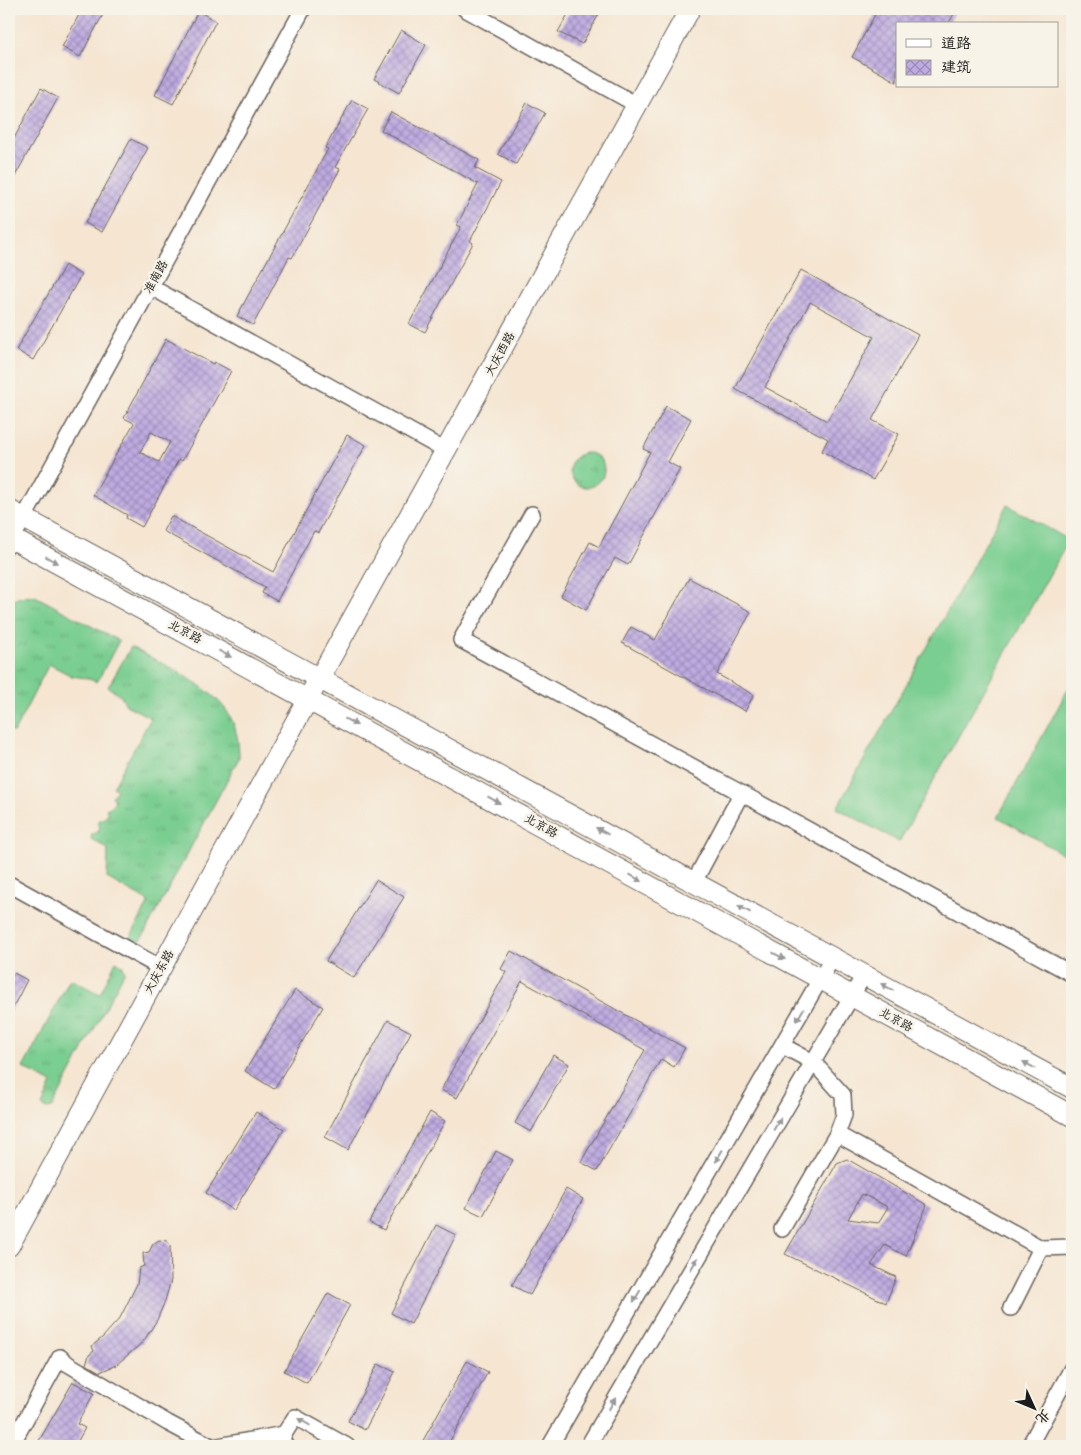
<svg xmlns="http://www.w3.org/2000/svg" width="1081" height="1455" font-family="'Balsamiq Sans','LXGW WenKai TC',sans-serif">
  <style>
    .grass { fill: url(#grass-tufts); stroke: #4b7556 }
    .pitch { fill: #7ace91; stroke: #4b7556 }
    .building { fill: url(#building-cross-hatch); fill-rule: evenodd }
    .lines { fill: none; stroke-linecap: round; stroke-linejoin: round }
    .minor-casing { stroke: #68625b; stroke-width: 18 }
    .major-casing { stroke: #68625b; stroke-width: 22 }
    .minor { stroke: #fff; stroke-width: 15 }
    .major { stroke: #fff; stroke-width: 20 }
    .oneway { fill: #999 }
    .labels { text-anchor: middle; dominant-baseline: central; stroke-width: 5; stroke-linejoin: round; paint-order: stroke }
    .street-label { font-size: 12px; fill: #1c1c1c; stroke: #f7f3e8 }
  </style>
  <defs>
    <pattern id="grass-tufts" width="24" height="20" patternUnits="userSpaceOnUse" patternTransform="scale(1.25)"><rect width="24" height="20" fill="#7ace91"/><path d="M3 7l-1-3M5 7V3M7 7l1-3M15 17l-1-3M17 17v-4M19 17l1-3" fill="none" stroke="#69b07c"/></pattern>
    <pattern id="building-cross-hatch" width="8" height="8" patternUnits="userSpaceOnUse" patternTransform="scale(1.25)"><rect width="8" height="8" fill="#bfabe1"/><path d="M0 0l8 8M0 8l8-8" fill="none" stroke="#9a8ab6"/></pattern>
  </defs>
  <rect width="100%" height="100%" fill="#f7f3e8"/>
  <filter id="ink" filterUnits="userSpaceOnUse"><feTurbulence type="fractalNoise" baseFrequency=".02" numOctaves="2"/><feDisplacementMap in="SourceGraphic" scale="10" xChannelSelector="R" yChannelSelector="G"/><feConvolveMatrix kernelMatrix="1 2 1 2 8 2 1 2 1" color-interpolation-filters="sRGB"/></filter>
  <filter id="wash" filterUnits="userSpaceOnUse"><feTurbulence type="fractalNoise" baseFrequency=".0096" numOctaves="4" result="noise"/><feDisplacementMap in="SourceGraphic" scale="20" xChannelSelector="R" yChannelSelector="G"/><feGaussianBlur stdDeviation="1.12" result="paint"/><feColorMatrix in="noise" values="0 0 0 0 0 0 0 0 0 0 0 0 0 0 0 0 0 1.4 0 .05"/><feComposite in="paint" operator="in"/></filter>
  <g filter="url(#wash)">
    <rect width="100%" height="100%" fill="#f5e5d1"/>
    <!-- grass -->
    <g class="grass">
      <circle cx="587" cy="470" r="17"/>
      <polygon points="35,596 119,641 97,682 86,678 72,676 49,664 14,732 9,730 9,602 20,597"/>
      <path d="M131,647C158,662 208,684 226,710C236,724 239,741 239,758L141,940L136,942L129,940L149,902L107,878L108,849L91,839L92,834L97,833L100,827L97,822L104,818L108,813L106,809L112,806L115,800L112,797L117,790L113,787L151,718L126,705L121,696L108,687Z"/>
      <polygon points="116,961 122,965 125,971 52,1108 47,1109 42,1106 52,1083 23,1068 70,979 100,994"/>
    </g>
    <!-- pitch -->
    <g class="pitch">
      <polygon points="1007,505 1069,540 899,842 837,808"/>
      <polygon points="1072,682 1072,859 998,817"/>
    </g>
    <g id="blocks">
      <!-- building -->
      <g class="building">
        <polygon points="82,9 106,9 80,57 62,47"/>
        <polygon points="571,9 602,9 582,44 558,32"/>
        <polygon points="878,9 957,9 948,24 897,24 897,82 852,57"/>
        <polygon points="198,11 216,21 173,104 155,95"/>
        <polygon points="401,30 426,45 399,93 374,79"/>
        <polygon points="41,88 58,98 9,187 9,148"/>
        <polygon points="352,100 368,109 335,167 340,169 292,258 289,257 253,325 237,316 328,149 325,148"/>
        <polygon points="527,103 545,113 516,164 498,154"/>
        <polygon points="391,112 479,160 475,168 501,182 470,241 473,243 425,332 409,324 461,227 457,225 478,184 381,130"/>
        <polygon points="131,139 148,148 102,232 85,223"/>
        <polygon points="65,265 81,275 33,360 16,350"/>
        <path d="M801,270L918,335L872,420L899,434L873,480L822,451L828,439L735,389ZM810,302L874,337L827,421L765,387Z"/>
        <path d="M166,339L213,364L214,362L231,371L182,461L179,459L142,527L126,518L127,515L93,495L134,423L124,418ZM151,432L170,442L159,462L140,452Z"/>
        <polygon points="666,406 691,419 668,462 680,469 628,565 615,558 586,610 561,596 590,542 599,547 650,452 643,449"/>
        <polygon points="347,435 366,445 318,533 314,531 277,601 262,593 265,587 163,531 171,516 273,572"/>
        <polygon points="689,578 751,612 717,674 754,695 745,711 622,643 631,627 655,640"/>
        <polygon points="376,880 404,897 354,978 326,961"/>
        <polygon points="511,951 685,1048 674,1067 661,1059 597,1171 581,1162 645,1050 522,981 457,1098 441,1090 506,972 501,969"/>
        <polygon points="14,973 27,980 9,1015 9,980"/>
        <polygon points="295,990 323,1007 274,1089 245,1071"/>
        <polygon points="388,1020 411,1032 348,1150 325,1137"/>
        <polygon points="553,1055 569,1064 531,1132 515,1123"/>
        <polygon points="256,1112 284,1129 234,1210 206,1193"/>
        <polygon points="430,1112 445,1121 384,1230 369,1222"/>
        <polygon points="496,1151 513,1160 483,1216 466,1208"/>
        <path d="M847,1159L927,1205L906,1256L885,1245L871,1265L896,1277L886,1303L785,1254L837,1163ZM862,1194L888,1207L878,1223L848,1219Z"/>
        <polygon points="566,1189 583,1199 530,1295 512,1285"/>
        <polygon points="436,1225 456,1235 411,1324 391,1313"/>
        <polygon points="159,1240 167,1241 170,1245 171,1280 165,1301 157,1320 143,1342 116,1365 100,1372 86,1364 89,1355 94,1351 92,1346 103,1337 120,1318 137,1284 139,1268 144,1266 143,1253 149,1252 153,1244"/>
        <polygon points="328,1293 350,1305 307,1383 284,1371"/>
        <polygon points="467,1361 488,1372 447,1446 420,1446"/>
        <polygon points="378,1364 395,1372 365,1430 348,1421"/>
        <polygon points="73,1382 94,1393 77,1424 85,1428 75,1446 36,1446"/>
      </g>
    </g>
  </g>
  <g filter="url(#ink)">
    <use href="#blocks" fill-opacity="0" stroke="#68625b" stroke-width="1"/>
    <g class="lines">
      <defs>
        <g id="minor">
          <polyline points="465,9 637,105"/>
          <polyline points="151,287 446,451"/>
          <polyline points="532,514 461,640 1072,974"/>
          <polyline points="9,545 303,9"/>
          <polyline points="694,882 741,794"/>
          <polyline points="9,884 161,968"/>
          <polyline points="837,1134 1041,1248 1072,1247"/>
          <polyline points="782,1229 837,1134 844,1115 843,1095 813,1062 783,1046"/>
          <polyline points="1011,1308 1041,1248"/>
          <polyline points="11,1446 60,1357 68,1364 168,1423 211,1446"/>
          <polyline points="218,1446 284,1434"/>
          <polyline points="287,1446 279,1442 295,1417 347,1446"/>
          <polyline points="550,1446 833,957"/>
          <polyline points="588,1446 864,975"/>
          <polyline points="1029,1446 1072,1368"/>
        </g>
        <g id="major">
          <polyline points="9,510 1072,1088"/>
          <polyline points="9,537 1072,1116"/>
          <polyline points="9,1246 308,699 690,9"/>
        </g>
      </defs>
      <!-- minor casing -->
      <use href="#minor" class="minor-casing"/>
      <!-- major casing -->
      <use href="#major" class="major-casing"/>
      <!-- minor -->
      <use href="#minor" class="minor"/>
      <!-- major -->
      <use href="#major" class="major"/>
    </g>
    <!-- one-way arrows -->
    <defs><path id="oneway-solid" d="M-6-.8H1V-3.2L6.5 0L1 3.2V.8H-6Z" transform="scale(1.25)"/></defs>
    <g class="oneway">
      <use href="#oneway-solid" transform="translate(52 560) rotate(28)"/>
      <use href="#oneway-solid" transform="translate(225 654) rotate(28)"/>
      <use href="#oneway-solid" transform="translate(351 722) rotate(29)"/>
      <use href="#oneway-solid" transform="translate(494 800) rotate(29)"/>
      <use href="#oneway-solid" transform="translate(602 831) rotate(-151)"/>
      <use href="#oneway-solid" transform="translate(636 878) rotate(29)"/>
      <use href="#oneway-solid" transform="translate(744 909) rotate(-151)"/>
      <use href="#oneway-solid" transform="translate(779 956) rotate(29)"/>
      <use href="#oneway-solid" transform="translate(887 987) rotate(-151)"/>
      <use href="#oneway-solid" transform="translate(800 1015) rotate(120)"/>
      <use href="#oneway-solid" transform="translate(1029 1065) rotate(-151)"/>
      <use href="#oneway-solid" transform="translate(777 1124) rotate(-60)"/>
      <use href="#oneway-solid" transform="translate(719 1156) rotate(120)"/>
      <use href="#oneway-solid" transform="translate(694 1264) rotate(-60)"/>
      <use href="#oneway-solid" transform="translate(637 1296) rotate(120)"/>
      <use href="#oneway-solid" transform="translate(612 1404) rotate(-60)"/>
      <use href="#oneway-solid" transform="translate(304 1422) rotate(-150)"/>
    </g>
  </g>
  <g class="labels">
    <!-- street labels -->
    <g class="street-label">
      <text transform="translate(156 277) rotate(-61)">准南路</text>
      <text transform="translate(500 354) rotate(-61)">大庆西路</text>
      <text transform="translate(185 632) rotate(28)">北京路</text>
      <text transform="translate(541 826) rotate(29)">北京路</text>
      <text transform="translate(159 972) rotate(-61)">大庆东路</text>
      <text transform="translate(896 1020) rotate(29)">北京路</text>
    </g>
  </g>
  <!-- margin -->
  <rect width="1081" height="1455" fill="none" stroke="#f7f3e8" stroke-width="30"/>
  <!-- legend -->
  <rect x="896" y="22" width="162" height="65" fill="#f7f3e8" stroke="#9f9d96"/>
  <rect x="906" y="39" width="25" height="8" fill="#ffffff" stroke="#9f9d96"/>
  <text x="941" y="48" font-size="15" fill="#1c1c1c">道路</text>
  <rect x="906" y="60" width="25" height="15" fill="url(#building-cross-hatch)" stroke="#9f9d96"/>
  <text x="941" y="72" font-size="15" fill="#1c1c1c">建筑</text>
  <!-- north arrow -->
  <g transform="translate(1034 1408) rotate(134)" stroke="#f7f3e8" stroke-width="4" paint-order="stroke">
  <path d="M0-4L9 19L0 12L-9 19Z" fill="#1c1c1c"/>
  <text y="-8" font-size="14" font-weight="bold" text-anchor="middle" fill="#1c1c1c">北</text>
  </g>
</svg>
